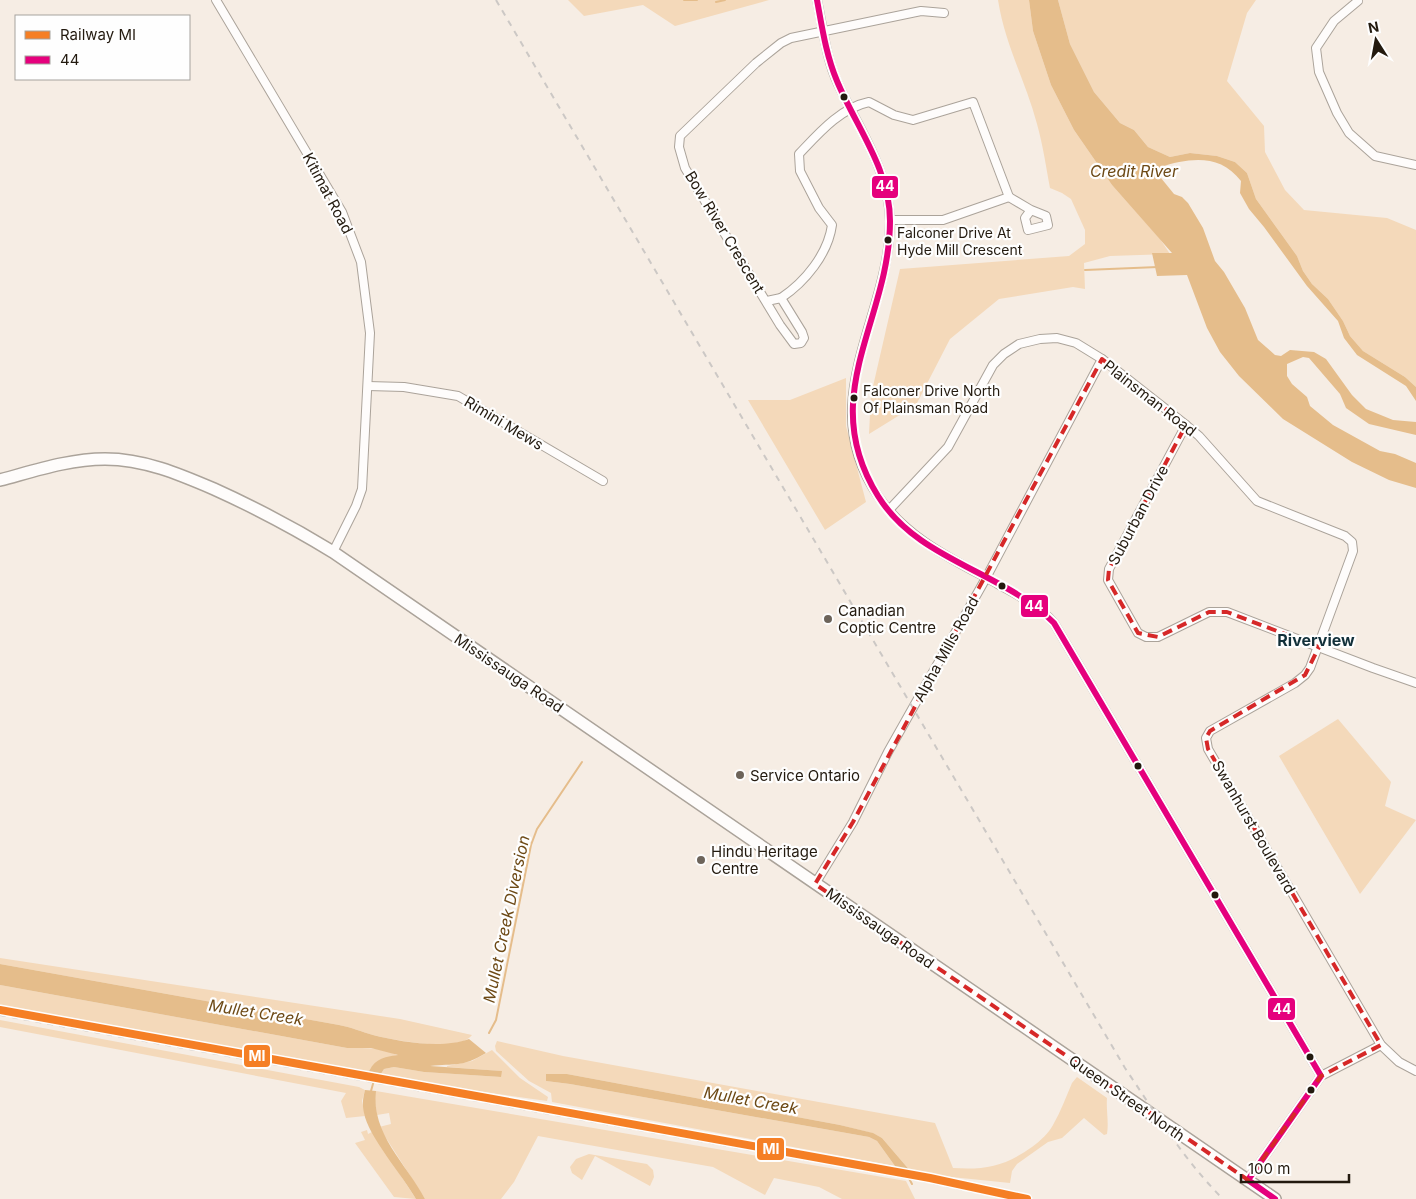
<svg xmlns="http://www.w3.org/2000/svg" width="1416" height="1199" font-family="Inter,sans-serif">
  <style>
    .green { fill: #f4d9ba }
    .water { fill: #e5bd8b }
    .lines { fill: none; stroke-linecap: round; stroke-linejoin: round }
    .stream { stroke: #e5bd8b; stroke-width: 2 }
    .minor-casing { stroke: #aba39a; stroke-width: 10 }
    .secondary-casing { stroke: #aba39a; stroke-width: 14 }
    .minor { stroke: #fefcfb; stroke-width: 8 }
    .secondary { stroke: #fefcfb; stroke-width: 11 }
    .rail { stroke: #ccc8c5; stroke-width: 2; stroke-dasharray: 6 6; stroke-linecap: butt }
    .bus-1-casing { stroke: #fefefe; stroke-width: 10 }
    .bus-1 { stroke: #e5007d; stroke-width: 6 }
    .rail-1-casing { stroke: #fefefe; stroke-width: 11 }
    .rail-1 { stroke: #f57f25; stroke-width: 8 }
    .marked { fill: none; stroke: #d62828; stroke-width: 4; stroke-dasharray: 10 6; stroke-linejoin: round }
    .bus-dot { fill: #231a0f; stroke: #fefefe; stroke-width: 2 }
    .poi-dot { fill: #6d645a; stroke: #fefefe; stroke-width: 2 }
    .labels { text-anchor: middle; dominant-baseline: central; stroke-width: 4.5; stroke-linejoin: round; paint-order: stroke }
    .bus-label { font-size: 14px; fill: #231a0f; stroke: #fefefe; text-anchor: start }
    .street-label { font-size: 15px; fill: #231a0f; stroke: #fefefe }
    .poi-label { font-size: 15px; fill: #231a0f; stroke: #fefefe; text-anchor: start }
    .water-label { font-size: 16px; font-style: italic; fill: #6d4915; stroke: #fefefe }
    .neighbourhood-label { font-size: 16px; font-weight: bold; fill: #12303a; stroke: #fefefe }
    .line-badge { stroke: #fefefe; stroke-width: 2 }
    .badge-label { font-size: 14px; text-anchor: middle; font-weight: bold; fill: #fff }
  </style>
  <rect width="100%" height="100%" fill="#f6ede4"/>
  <!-- green -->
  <g class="green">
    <polygon points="568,0 769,0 675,26 643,5 584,16"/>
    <path d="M998,0H1029L1033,31L1051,85L1074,130L1112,185L1160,239L1170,254L1110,256L1084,263L1085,289L1073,287L999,299L950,339L916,405L869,434L871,395L900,269L1069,256L1085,244V230L1071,199L1062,193L1050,188C1046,167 1043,145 1037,124C1026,82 1005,45 998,0Z"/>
    <polygon points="1058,0 1256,0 1247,13 1227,81 1264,126 1265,152 1285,190 1304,210 1387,218 1416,230 1416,387 1405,377 1363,351 1350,336 1343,321 1328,299 1312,284 1303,271 1297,256 1256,199 1247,173 1235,162 1217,156 1190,153 1170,157 1148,147 1134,130 1120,123 1094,92 1070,44"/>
    <polygon points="846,378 846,426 866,502 825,530 748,400 790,400"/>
    <polygon points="1338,719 1391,782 1385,806 1416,820 1360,894 1279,756"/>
    <path d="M0,958L400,1019L472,1035C460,1053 392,1040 373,1035C362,1032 351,1027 339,1025L0,964Z"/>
    <path d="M0,985L347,1048C363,1048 385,1047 398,1056L371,1068L368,1074L281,1056L0,1006Z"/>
    <polygon points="0,1020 359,1087 365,1090 362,1101 365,1116 346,1118 341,1101 346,1093 0,1027"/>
    <path d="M497,1041L563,1056L935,1123L953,1168C986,1170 1005,1166 1032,1147C1041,1140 1048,1134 1053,1125C1061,1111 1066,1097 1072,1083L1077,1077L1107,1098C1106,1110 1109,1122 1107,1134L1104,1135L1084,1118L1062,1138L1048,1142L1017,1164L1012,1171L1010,1183L912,1173L882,1138L872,1133L840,1125L567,1074L546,1081L570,1084L869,1137L877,1141L895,1166L552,1102L551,1093L529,1081L496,1051L495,1046Z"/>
    <polygon points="492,1050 520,1078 548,1097 547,1101 379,1077 384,1069 394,1067 424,1072 501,1077 501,1071 447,1067 447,1066 472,1061"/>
    <polygon points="376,1091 906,1181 915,1199 842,1199 819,1187 774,1178 765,1195 713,1167 538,1136 514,1182 501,1199 425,1199 379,1127 391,1124 389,1113 377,1115 375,1100"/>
    <polygon points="367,1130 368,1134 372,1132 416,1199 394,1197 355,1143 365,1140 361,1132"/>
    <polygon points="589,1154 647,1164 653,1170 654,1177 650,1186 595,1156 582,1180 572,1173 570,1167 576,1159"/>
  </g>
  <!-- water -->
  <g class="water">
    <path d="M1029,0H1058L1070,44L1094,92L1120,123L1134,130L1148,147L1170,157L1190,153L1217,156L1235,162L1247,173L1256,199L1297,256L1303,271L1312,284L1328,299L1343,321L1350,336L1363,351L1405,377L1416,387V401L1406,386L1357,355L1344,338L1338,321L1307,286L1264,227L1249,209L1240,193L1241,181C1220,153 1189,158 1160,167L1161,178L1174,194L1182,197L1188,203L1203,228L1215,261L1224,272L1245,308L1258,340L1275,355L1281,356L1290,350L1314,352L1326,359L1352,395L1366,409L1393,420L1416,422V435L1369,424L1346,408L1340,394L1309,358L1303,357L1287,364V376L1292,384L1307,397L1310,406L1333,425L1380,451L1395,454L1416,463V488L1389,480L1352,462L1283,419L1239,376L1220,352L1207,328L1187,275L1157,276L1152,253H1172L1112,185L1074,130L1051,85L1033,31Z"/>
    <path d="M0,964L339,1025C351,1027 362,1032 373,1035C401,1042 442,1049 469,1039L486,1053C461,1068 455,1063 430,1066L502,1071L501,1077L424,1072L394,1067L384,1069L379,1077L368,1074C374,1059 383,1057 398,1055L371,1048H347L0,985Z"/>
    <polygon points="546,1074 567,1074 840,1125 873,1133 882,1138 912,1173 895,1170 895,1166 877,1141 869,1137 570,1084 546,1081"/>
    <path d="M365,1090L376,1091C371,1134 406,1163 425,1199H416C403,1176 368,1136 364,1113C362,1104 363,1098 365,1090Z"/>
  </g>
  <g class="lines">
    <!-- stream -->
    <g class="stream">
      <polyline points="684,0 697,0"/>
      <polyline points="716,2 725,0"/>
      <polyline points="1085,270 1158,267"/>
      <polyline points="489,1033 496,1020 531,845 537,829 582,762"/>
      <polyline points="371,1091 376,1073"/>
      <polyline points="905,1171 912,1184"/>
    </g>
    <defs>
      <g id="minor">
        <polyline points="216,0 342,212 361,262 370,333 362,489 356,506 333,552"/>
        <path d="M817,0C823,28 826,58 838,84C859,129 889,170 890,221C890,317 813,401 878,496C907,539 954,560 998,584C1019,596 1038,605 1054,623L1321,1076"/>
        <polyline points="1358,1 1334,21 1316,48 1319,72 1337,113 1349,133 1375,156 1416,165"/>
        <polyline points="1009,197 1031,210 1046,216 1048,225 1028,230 1025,218 1031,210"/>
        <path d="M781,298C805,282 828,254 832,225L819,208L800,171L799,154C818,134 840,108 869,102L894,115L913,120L973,102L1009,197L943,220H890"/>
        <polyline points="767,301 781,298 802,332 804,338 801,343 794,344 780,325 685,168 679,147 680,136 756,63 781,43 791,38 921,11 944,13"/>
        <polyline points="368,386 404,387 458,396 603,481"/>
        <polyline points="1186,425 1109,569 1108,580 1138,633 1146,637 1158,637 1209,612 1227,612 1373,668 1416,683"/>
        <polyline points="889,510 948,447 993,365 1004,354 1019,344 1040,339 1057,338 1076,343 1102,359 1186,425 1199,436 1257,501 1345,536 1352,542 1353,551 1310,668 1305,675 1295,683 1210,731 1206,738 1208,749 1381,1045 1399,1062 1416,1071"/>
        <polyline points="815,884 853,822 888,752 986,578 1102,359"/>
        <polyline points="1248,1180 1321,1076 1381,1045"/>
      </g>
      <path id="secondary" d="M0,480C34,471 69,459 105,459C144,459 179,474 214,489C256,508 294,528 333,552L1275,1199"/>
    </defs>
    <!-- minor casing -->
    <use href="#minor" class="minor-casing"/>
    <!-- secondary casing -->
    <use href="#secondary" class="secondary-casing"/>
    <!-- minor -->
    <use href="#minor" class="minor"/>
    <!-- secondary -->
    <use href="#secondary" class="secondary"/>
    <!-- rail -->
    <g class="rail">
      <path d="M496,0L1125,1068C1156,1114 1184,1160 1223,1199"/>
      <polyline points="0,1015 917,1180 1008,1199"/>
    </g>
    <defs>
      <path id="bus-1" d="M817,0C822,27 826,55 837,81C856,127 890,169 890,221C890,321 815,395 878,496C918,561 1003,571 1054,623L1321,1076L1248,1180L1275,1199"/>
    </defs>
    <!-- bus-1 casing -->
    <use href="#bus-1" class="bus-1-casing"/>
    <!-- bus-1 -->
    <use href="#bus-1" class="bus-1"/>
    <defs>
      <polyline id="rail-1" points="0,1010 930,1178 1027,1199"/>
    </defs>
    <!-- rail-1 casing -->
    <use href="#rail-1" class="rail-1-casing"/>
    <!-- rail-1 -->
    <use href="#rail-1" class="rail-1"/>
  </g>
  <!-- marked area -->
  <path class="marked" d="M1102,359L1186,425L1109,569L1108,580L1138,633L1158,637L1209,612H1227L1319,647L1305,675L1210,731L1206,738L1208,749L1381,1045L1321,1076L1248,1180L815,884L853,822Z"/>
  <!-- markers -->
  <g class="bus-dot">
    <circle cx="844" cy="97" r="4.5"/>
    <circle cx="888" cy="240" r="4.5"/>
    <circle cx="854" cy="398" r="4.5"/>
    <circle cx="1002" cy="586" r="4.5"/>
    <circle cx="1138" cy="766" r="4.5"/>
    <circle cx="1215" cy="895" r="4.5"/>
    <circle cx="1310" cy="1057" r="4.5"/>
    <circle cx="1311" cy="1090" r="4.5"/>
  </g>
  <g class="poi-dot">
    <circle cx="828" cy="619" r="5"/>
    <circle cx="740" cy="775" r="5"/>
    <circle cx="701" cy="860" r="5"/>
  </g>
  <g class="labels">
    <!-- bus labels -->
    <g class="bus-label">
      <text x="897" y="232">Falconer Drive At<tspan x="897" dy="17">Hyde Mill Crescent</tspan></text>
      <text x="863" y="390">Falconer Drive North<tspan x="863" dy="17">Of Plainsman Road</tspan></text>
    </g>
    <!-- street labels -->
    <g class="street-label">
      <text transform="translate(328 193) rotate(62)">Kitimat Road</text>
      <text transform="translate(725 232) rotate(59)">Bow River Crescent</text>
      <text transform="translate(1150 398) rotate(38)">Plainsman Road</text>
      <text transform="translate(504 423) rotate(31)">Rimini Mews</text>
      <text transform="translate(1138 515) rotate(-62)">Suburban Drive</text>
      <text transform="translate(946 649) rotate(-61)">Alpha Mills Road</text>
      <text transform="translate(509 673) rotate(34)">Mississauga Road</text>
      <text transform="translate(1254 827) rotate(60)">Swanhurst Boulevard</text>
      <text transform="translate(880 928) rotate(35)">Mississauga Road</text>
      <text transform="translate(1127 1098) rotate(35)">Queen Street North</text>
    </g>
    <!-- poi labels -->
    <g class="poi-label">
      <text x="838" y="610">Canadian<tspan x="838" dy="17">Coptic Centre</tspan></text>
      <text x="750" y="775">Service Ontario</text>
      <text x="711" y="851">Hindu Heritage<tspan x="711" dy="17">Centre</tspan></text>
    </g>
    <!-- water labels -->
    <g class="water-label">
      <text x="1134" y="171">Credit River</text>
      <text transform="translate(506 919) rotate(-78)">Mullet Creek Diversion</text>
      <text transform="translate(256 1012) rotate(9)">Mullet Creek</text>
      <text transform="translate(751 1100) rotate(10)">Mullet Creek</text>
    </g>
    <!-- neighbourhood labels -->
    <g class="neighbourhood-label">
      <text x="1316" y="640">Riverview</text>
    </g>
  </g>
  <g class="line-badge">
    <rect x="871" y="175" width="28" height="24" rx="5" fill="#e5007d"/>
    <rect x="1020" y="594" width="29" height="24" rx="5" fill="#e5007d"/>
    <rect x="1267" y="997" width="29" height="24" rx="5" fill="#e5007d"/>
    <rect x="243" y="1044" width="28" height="24" rx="5" fill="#f57f25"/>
    <rect x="756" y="1137" width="29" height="24" rx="5" fill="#f57f25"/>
  </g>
  <g class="badge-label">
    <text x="885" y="191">44</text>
    <text x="1034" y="611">44</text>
    <text x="1282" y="1014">44</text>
    <text x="257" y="1061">MI</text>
    <text x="771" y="1154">MI</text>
  </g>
  <!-- legend -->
  <rect x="15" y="15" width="175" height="65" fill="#fefefe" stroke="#a6a39e"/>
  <rect x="25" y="31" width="25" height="8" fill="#f57f25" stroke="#a6a39e"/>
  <text x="60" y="40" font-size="15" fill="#231a0f">Railway MI</text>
  <rect x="25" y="56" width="25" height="8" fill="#e5007d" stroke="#a6a39e"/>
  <text x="60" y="65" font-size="15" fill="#231a0f">44</text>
  <!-- north arrow -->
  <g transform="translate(1376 40) rotate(349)" stroke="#fefefe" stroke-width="4" paint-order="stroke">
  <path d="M0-4L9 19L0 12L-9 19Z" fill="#231a0f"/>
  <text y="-8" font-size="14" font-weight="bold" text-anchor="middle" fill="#231a0f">N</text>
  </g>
  <!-- scale -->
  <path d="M1241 1174v8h108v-8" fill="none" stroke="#231a0f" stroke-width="2.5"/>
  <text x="1248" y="1174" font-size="15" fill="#231a0f" stroke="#fefefe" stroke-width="4" paint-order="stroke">100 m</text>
</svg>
